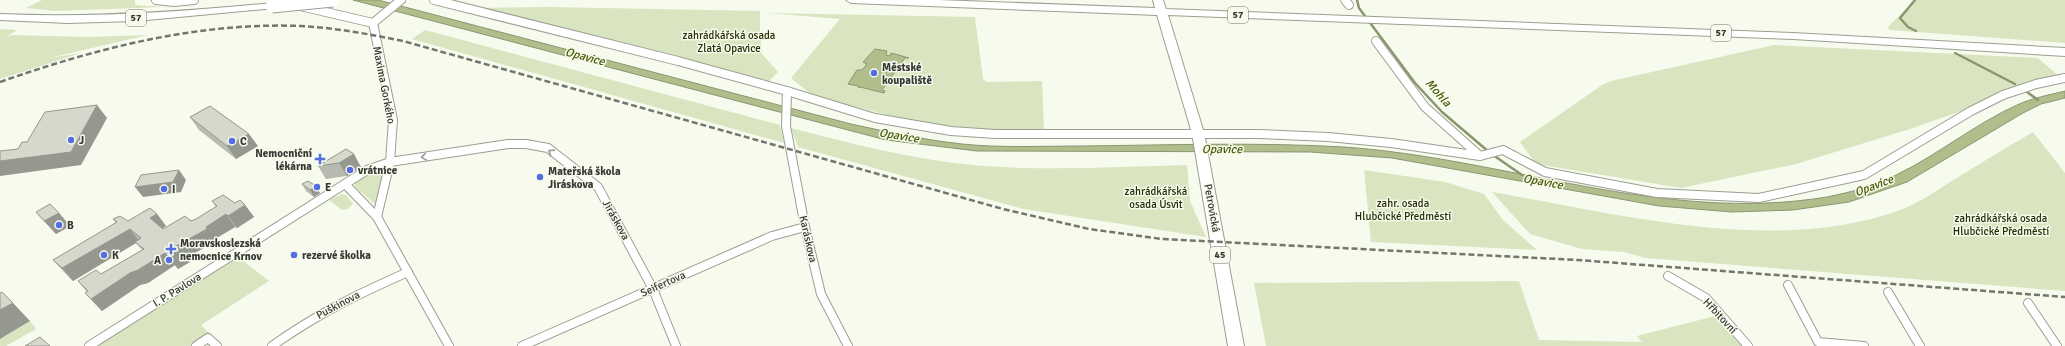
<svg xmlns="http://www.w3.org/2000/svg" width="2065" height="346" font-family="Signika,sans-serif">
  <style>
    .green { fill: #d9e4c0 }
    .water { fill: #b0be8c; stroke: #8b9671 }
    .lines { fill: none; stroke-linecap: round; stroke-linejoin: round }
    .stream { stroke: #8b9671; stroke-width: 2.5 }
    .street-casing { stroke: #9b9f92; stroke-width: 10 }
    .primary-casing { stroke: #9b9f92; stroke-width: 2 }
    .street { stroke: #fff; stroke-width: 8 }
    .primary { fill: #fff; fill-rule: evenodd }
    .rail { stroke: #73756e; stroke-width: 2.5; stroke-dasharray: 6 3; stroke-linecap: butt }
    .primary-bridge-casing { stroke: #9b9f92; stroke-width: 15; stroke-linecap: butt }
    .primary-bridge { stroke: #fff; stroke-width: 13 }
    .wall { fill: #b7bbaf }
    .shaded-wall { fill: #95988f }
    .building { fill: #d5d9cc; stroke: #95988f }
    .oneway { stroke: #9a9c99 }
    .poi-dot { fill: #536de2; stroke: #f7fbed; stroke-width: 1.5 }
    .labels { text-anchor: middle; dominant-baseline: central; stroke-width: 3; stroke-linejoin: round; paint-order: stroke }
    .shield { fill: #f7fbed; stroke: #70726b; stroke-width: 1 }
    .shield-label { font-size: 10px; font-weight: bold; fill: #363833 }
    .park-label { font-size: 11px; fill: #252e06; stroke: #f7fbed }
    .poi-label { font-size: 11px; font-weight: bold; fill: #363833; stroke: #f7fbed; text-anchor: start }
    .street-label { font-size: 11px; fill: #363833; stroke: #f7fbed }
    .water-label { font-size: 12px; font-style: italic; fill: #4a5a07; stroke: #f7fbed }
  </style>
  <rect width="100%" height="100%" fill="#f7fbed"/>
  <!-- green -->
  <g class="green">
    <polygon points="42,0 135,0 135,5 164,7 55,11 26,8"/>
    <polygon points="1915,0 2065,0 2065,43 1890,30 1887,28"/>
    <polygon points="550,7 760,11 760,32 762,54 778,72 767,83 473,8"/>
    <polygon points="767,13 975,17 983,79 987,82 1042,81 1044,130 977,132 915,122 813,96 791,78 840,19"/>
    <polygon points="0,29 17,30 6,37 12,35 88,37 148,35 49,58 81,53 0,79"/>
    <polygon points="425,30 780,125 784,143 412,39"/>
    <polygon points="1774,45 2038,58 2060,77 2032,82 1997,93 1967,109 1910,129 1796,164 1681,188 1536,164 1520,142 1602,85 1611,81"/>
    <path d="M791,128C840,141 889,153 939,161C1019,173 1106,167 1187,165L1190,201L1206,237L1023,209L798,147Z"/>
    <path d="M2033,132L2065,173V291L1646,258L1624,252L1582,249L1530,234L1492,192C1619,214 1781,257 1905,208C1922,201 1939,189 1955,179C1981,163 2007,147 2033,132Z"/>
    <polygon points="1364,170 1445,182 1484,194 1503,220 1537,250 1371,242"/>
    <polygon points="372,172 378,172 383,176 376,205 355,187 355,183"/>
    <polygon points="342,194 346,195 353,204 348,209 342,210 329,200"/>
    <polygon points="237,256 269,281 201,325 209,333 190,346 94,346"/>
    <polygon points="1519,281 1539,340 1642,342 1637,336 1715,316 1741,346 1266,346 1254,283"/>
    <polygon points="30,321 36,329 6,346 0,346 0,339"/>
  </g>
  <!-- water -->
  <g class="water">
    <path d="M353,0H378L851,124C888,132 925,140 962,144C1001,148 1042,146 1081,146C1168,145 1256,142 1344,147C1505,158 1663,224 1827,197C1851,192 1876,186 1898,174C1939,154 1975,124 2017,105C2032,98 2049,95 2065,91V98L2041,104L2023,113L1907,182L1849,202L1793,210L1763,211L1732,212L1659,206L1392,158L1310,152L977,151L886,140Z"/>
    <polygon points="875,49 887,51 886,55 890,56 891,53 909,58 905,58 882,90 885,91 884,93 860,87 859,88 858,86 848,84 857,70 862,70 867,64 863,62"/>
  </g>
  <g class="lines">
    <!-- stream -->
    <g class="stream">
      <polyline points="1357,0 1359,8 1415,83 1442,112 1489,152"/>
      <polyline points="1915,0 1900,18 1908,27 1916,31"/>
      <polyline points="1955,53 2015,84"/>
      <polyline points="2027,92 2038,100"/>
      <polyline points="1493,155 1522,175"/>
    </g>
    <defs>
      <g id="street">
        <polyline points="156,0 174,2 194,0"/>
        <polyline points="434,0 678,61 787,91 875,118 951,131 995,134 1260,134 1328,137 1391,143 1480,156 1503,150 1545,172 1657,193 1759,198 1864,175 1971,111 2003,95 2036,84 2065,78"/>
        <polyline points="1345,0 1349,5"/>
        <polyline points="300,6 373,23"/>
        <polyline points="373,23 393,120 390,162 377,217"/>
        <polyline points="373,23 401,0"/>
        <polyline points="1376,41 1425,107 1480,156"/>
        <polyline points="787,91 786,126 805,227 821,294 848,346"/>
        <polyline points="345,184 377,217 449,346"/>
        <polyline points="1668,276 1706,298 1748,346"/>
        <polyline points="1788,285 1818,342 1864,346"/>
        <polyline points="1888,292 1920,346"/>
        <polyline points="2028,303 2057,346"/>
        <polyline points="89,346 367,170 390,162 508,144 526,144 548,148 598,187 653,289 676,346"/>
        <polyline points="196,346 208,338 217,346"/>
        <path d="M272,346C317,314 358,294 408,272"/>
        <polyline points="522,346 772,236 805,227"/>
      </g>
      <g id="primary">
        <polygon points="846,0 938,0 1155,8 1153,0 1163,0 1166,9 1793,33 2065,48 2065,56 1793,39 1168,15 1204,133 1244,346 1228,346 1192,133 1157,15 851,3"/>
        <path d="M272,3L278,6L276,8L136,21L68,23L0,20V14C91,18 181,12 272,3Z"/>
      </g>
    </defs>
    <!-- street casing -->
    <use href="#street" class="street-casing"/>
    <!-- primary casing -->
    <use href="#primary" class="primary-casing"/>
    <!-- street -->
    <use href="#street" class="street"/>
    <!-- primary -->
    <use href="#primary" class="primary"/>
    <!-- rail -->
    <path class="rail" d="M0,82C97,48 198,22 301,26C336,28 369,34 403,41L1003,209L1089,229L1162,239L1578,260L2065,297"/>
    <defs>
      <polyline id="primary-bridge" points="272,6 333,0"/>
    </defs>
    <!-- primary-bridge casing -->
    <use href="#primary-bridge" class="primary-bridge-casing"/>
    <!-- primary-bridge -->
    <use href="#primary-bridge" class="primary-bridge"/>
  </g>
  <!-- wall -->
  <g class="wall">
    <polygon points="190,117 258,146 236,159 199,130"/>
    <polygon points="346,149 361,167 347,176 326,179 318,166"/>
    <polygon points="302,184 320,193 314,197 306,191"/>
    <polygon points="212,201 235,203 245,205 254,217 237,228 235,227 215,239 216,241 186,258 190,262 178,269 175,265 148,283 140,285 102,311 96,305 85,293 87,292 78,281 101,274 142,250 136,243 73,281 64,272 53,260 116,223 113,219 128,221 157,214 166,226 163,228 163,229 196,219 216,207"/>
    <polygon points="36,212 59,213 70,226 56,234"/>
  </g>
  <!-- shaded-wall -->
  <g class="shaded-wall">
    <polygon points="97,105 107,118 81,165 0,176 0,161"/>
    <polygon points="249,134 258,146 236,159 227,146"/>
    <polygon points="354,154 361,167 347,176 339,163"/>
    <polygon points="179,170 186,180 181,192 143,197 135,187"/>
    <polygon points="316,186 320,193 314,197 310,190"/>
    <polygon points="245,205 254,217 237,228 228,216"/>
    <polygon points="59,213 70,226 56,234 44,221"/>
    <polygon points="157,214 166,226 159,230 150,218"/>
    <polygon points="226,214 235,227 215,239 216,241 186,258 190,262 178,269 168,256 176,246"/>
    <polygon points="130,229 139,241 135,242 136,243 73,281 62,268"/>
    <polygon points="165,253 175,265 148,283 140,285 102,311 91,299 130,273"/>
    <polygon points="13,303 30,321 0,339 0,310"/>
  </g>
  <!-- building -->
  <g class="building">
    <polygon points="97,105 71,152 0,161 0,151 18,149 22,142 27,142 45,112"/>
    <polygon points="210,106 249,134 227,146 190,117"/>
    <polygon points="346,149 354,154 339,163 318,166"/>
    <polygon points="179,170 173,182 135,187 141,175"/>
    <polygon points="308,181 316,186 310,190 302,184"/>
    <polygon points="223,195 235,203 240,200 245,205 228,216 226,214 206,227 207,229 176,246 180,250 168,256 165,253 138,270 130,273 91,299 85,293 88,291 78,281 96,270 101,274 144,249 135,242 141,238 130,229 62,268 53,260 117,222 113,219 120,216 128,221 150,208 157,214 150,218 163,229 185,216 191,221 196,219 217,206 212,201"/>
    <polygon points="50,204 59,213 44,221 36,212"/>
    <polygon points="2,292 13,303 0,310 0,293"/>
    <polygon points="40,337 50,346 25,346"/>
  </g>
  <!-- one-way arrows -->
  <defs><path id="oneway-chevron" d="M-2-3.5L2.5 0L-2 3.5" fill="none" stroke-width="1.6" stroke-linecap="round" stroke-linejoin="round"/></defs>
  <g class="oneway">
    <use href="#oneway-chevron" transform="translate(551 152) rotate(-147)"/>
    <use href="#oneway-chevron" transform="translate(424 157) rotate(171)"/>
  </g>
  <!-- markers -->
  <g class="poi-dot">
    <circle cx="874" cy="73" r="4"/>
    <circle cx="71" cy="140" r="4"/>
    <circle cx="232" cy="141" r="4"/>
    <path d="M318 153h4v4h4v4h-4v4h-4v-4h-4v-4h4z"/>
    <circle cx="350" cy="170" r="4"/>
    <circle cx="540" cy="177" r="4"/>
    <circle cx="317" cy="187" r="4"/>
    <circle cx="164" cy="189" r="4"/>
    <circle cx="59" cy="225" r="4"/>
    <path d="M169 243h4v4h4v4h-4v4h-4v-4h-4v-4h4z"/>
    <circle cx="104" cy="255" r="4"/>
    <circle cx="294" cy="255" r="4"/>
    <circle cx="169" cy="260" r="4"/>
  </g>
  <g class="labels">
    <!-- shield labels -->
    <g class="shield">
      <rect x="1228" y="7" width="20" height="16" rx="3"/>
      <rect x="126" y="10" width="20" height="16" rx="3"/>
      <rect x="1711" y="25" width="20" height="16" rx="3"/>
      <rect x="1210" y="247" width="20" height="16" rx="3"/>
    </g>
    <g class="shield-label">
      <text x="1238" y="15">57</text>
      <text x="136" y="18">57</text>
      <text x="1721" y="33">57</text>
      <text x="1220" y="255">45</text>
    </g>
    <!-- park labels -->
    <g class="park-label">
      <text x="729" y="35">zahrádkářská osada<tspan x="729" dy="13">Zlatá Opavice</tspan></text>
      <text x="1156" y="191">zahrádkářská<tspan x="1156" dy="13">osada Úsvit</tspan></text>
      <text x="1403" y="203">zahr. osada<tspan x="1403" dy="13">Hlubčické Předměstí</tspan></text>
      <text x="2001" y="218">zahrádkářská osada<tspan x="2001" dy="13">Hlubčické Předměstí</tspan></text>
    </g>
    <!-- poi labels -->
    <g class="poi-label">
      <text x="882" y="67">Městské<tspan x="882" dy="13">koupaliště</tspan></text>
      <text x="79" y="140">J</text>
      <text x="240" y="141">C</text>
      <text x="312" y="153" text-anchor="end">Nemocniční<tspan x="312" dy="13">lékárna</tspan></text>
      <text x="358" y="170">vrátnice</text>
      <text x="548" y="171">Mateřská škola<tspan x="548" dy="13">Jiráskova</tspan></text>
      <text x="325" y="187">E</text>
      <text x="172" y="189">I</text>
      <text x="67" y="225">B</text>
      <text x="180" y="243">Moravskoslezská<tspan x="180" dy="13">nemocnice Krnov</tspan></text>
      <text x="112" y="255">K</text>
      <text x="302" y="255">rezervé školka</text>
      <text x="161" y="260" text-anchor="end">A</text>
    </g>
    <!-- street labels -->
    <g class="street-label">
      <text transform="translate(384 85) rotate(79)">Maxima Gorkého</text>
      <text transform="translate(1212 208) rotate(80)">Petrovická</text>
      <text transform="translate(616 220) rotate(61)">Jiráskova</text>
      <text transform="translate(808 239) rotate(77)">Karáskova</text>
      <text transform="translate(663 284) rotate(-24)">Seifertova</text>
      <text transform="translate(177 290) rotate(-32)">I. P. Pavlova</text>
      <text transform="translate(338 305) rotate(-28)">Puškinova</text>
      <text transform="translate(1720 316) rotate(47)">Hřbitovní</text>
    </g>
    <!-- water labels -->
    <g class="water-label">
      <text transform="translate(585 57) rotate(15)">Opavice</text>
      <text transform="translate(1438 93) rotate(49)">Mohla</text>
      <text transform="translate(899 136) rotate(9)">Opavice</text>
      <text x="1222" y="149">Opavice</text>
      <text transform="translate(1543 182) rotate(10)">Opavice</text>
      <text transform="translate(1874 186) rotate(-21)">Opavice</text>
    </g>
  </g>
</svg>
